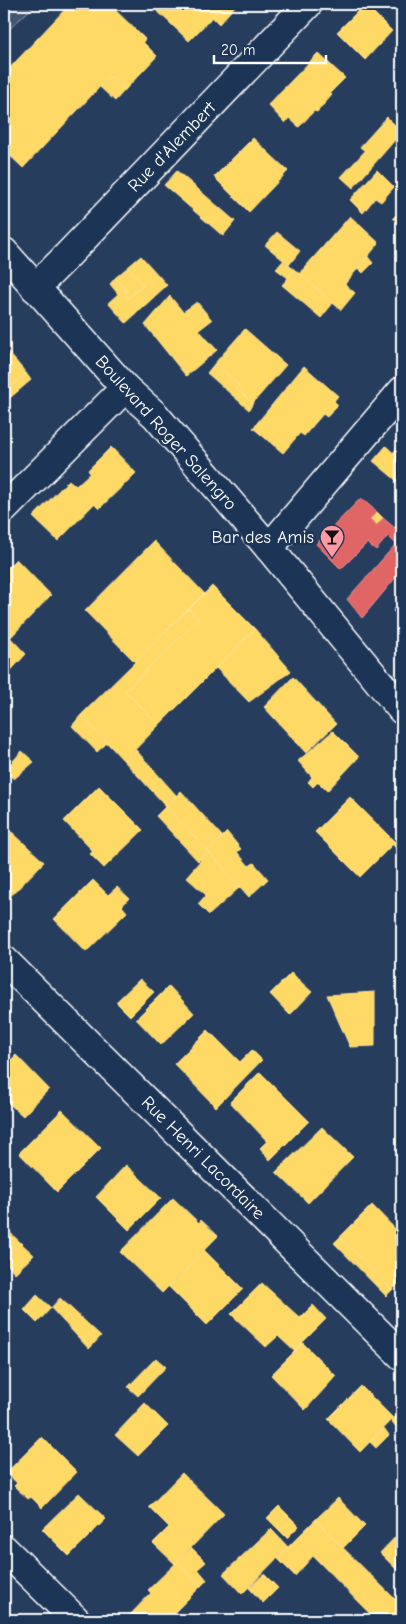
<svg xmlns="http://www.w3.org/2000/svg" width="406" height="1624" font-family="'Comic Neue',sans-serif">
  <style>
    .green { fill: #425672; stroke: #a0aab8 }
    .homes { fill: #ffd966; stroke: #ffe494 }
    .shops { fill: #e06666; stroke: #e99494 }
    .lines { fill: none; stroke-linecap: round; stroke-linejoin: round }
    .street-casing { stroke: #fff; stroke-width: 31 }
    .street { stroke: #1d3557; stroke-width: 28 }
    .labels { text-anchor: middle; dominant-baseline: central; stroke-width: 5; stroke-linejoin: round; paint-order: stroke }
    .street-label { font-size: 18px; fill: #fff; stroke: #1d3557 }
    .poi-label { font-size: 18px; fill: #fff; stroke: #1d3557; text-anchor: end }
  </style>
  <rect width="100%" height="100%" fill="#263d5e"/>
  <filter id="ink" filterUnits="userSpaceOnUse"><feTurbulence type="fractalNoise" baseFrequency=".02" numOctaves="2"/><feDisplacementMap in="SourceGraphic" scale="10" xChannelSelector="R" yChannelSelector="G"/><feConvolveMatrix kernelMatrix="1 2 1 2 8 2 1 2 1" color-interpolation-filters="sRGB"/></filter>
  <g filter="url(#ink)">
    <!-- green -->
    <polygon class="green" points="4,4 36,4 4,34"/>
    <!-- homes -->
    <g class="homes">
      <polygon points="70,4 74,4 81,10 87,4 109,4 145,39 143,42 157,56 125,90 110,76 23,168 4,150 4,74"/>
      <polygon points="74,4 87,4 81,10"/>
      <polygon points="157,4 225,4 189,41 153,7"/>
      <polygon points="225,4 237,4 219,24 212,17"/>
      <polygon points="365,4 392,31 365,60 337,32"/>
      <polygon points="318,53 345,78 330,93 332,95 317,112 314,111 299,127 289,118 285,123 268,105"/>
      <polygon points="110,76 125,90 115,101 100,87"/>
      <polygon points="387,117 402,132 353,188 341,177 365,151 360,147"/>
      <polygon points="253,138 288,171 249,212 214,177"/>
      <polygon points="377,170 394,187 381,202 375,198 363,213 350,200"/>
      <polygon points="177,171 235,221 223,236 164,185"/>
      <polygon points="402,209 402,226 393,218"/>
      <polygon points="350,216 379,243 345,284 355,293 341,310 299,274"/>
      <polygon points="277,232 300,251 289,265 265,245"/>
      <polygon points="141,256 167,285 126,323 108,303 118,294 110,284 115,278 127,291 125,293 128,298 143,285 128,267"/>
      <polygon points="368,257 373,263 363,273 358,268"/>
      <polygon points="283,261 295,270 288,278 276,269"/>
      <polygon points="128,267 143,285 128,298 125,293 127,291 115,278"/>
      <polygon points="295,270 333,303 321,318 282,285"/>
      <polygon points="170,296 183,312 197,302 212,320 199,330 217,350 186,376 145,325"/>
      <polygon points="245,329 286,365 253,403 236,388 239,385 215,363"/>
      <polygon points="4,347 26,373 4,393"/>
      <polygon points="215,363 239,385 236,388 253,403 249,410 207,373"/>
      <polygon points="304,366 338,396 334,401 338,405 327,417 323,414 304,436 300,433 283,453 253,428"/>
      <polygon points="26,373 31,380 4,403 4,393"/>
      <polygon points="402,442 402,461 393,453"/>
      <polygon points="386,446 402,461 402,485 373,461"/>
      <polygon points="111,447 136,473 99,509 94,504 58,541 33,517 69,480 76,486 90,473 88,470"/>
      <polygon points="377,512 383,518 377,525 370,519"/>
      <polygon points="402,518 402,534 395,528"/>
      <polygon points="154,541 204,593 135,662 85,611"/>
      <polygon points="16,559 51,595 10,638 4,631 4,571"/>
      <polygon points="212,586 255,629 159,725 125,691 198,619 189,609"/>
      <polygon points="402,599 402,619 393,611"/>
      <polygon points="189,609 198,619 125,691 159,725 124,761 81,715"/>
      <polygon points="255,629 291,671 249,702 216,668"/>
      <polygon points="4,631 26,654 4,678"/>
      <polygon points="293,677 336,724 306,753 264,707"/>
      <polygon points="81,715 107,743 97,752 72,726"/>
      <polygon points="333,731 359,757 327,791 318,782 313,787 308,782 312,777 298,761"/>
      <polygon points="136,750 176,795 166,806 124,761"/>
      <polygon points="22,751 34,762 14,779 4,771"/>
      <polygon points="99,786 143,830 104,868 90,854 93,851 64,821"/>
      <polygon points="181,791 222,836 208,851 166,806"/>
      <polygon points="350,797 395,842 360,877 315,832"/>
      <polygon points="166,806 208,851 198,861 156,816"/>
      <polygon points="12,832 44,862 4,903 4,840"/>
      <polygon points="227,832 241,849 237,852 249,866 254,863 268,879 249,897 208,851"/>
      <polygon points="402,835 402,855 393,845"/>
      <polygon points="208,851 240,887 209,915 198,904 206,895 186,877 201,860 200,859"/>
      <polygon points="93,880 108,895 117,887 129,898 122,906 127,912 86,952 54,919"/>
      <polygon points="291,973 312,992 290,1015 270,994"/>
      <polygon points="140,979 154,992 130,1016 116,1002"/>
      <polygon points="169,986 194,1013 161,1045 136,1019"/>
      <polygon points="375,992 375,1046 350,1047 327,995"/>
      <polygon points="208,1030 240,1062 252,1050 262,1060 216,1107 174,1064"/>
      <polygon points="16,1055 49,1089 23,1116 7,1102 4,1105 4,1067"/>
      <polygon points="260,1072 309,1121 270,1160 260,1148 267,1141 230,1102"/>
      <polygon points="62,1110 101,1148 57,1192 19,1153"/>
      <polygon points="322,1127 353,1157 308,1203 276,1172"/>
      <polygon points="126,1165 161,1198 129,1230 96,1197"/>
      <polygon points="173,1198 199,1223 201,1220 218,1236 162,1293 120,1252"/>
      <polygon points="372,1205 402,1236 402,1280 392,1290 340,1237"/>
      <polygon points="6,1229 21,1243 4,1261 4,1232"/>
      <polygon points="340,1237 392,1290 386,1296 334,1243"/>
      <polygon points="21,1243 34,1255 15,1273 4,1261"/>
      <polygon points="204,1250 243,1289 207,1325 169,1287"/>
      <polygon points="262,1283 300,1318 313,1305 326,1319 294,1351 278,1336 266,1347 231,1314"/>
      <polygon points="37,1295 51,1308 37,1323 24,1310"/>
      <polygon points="60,1298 101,1336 89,1349 51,1308"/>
      <polygon points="303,1343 336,1376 305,1410 271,1375"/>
      <polygon points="156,1358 166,1367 138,1396 128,1387"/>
      <polygon points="361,1386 393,1418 360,1452 328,1419"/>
      <polygon points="145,1403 168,1426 138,1456 115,1435"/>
      <polygon points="400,1413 402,1416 402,1433 391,1421"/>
      <polygon points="384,1428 389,1435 376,1448 370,1442"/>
      <polygon points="42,1437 77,1472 42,1508 31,1497 28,1499 14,1486 17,1483 6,1473"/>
      <polygon points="182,1473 224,1514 175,1564 153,1543 169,1527 149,1507"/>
      <polygon points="79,1493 106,1519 69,1556 42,1529"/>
      <polygon points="338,1498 365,1526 343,1548 315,1520"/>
      <polygon points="279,1506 299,1526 287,1538 267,1518"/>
      <polygon points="315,1520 402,1606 402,1609 391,1620 376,1620 313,1556 295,1576 277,1558"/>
      <polygon points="271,1529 288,1547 242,1594 223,1574"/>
      <polygon points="402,1530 402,1575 380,1553"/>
      <polygon points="192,1548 206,1562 198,1569 207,1580 201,1586 177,1562"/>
      <polygon points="177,1562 201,1586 167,1620 129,1620 127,1618 151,1593 148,1590"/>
      <polygon points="264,1574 278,1588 263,1603 249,1588"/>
    </g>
    <!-- shops -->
    <polygon class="shops" points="361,498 377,512 370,519 377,525 383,518 402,534 402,570 362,618 347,599 396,544 388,536 376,550 367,543 341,569 316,544"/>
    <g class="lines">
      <defs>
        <g id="street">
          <polyline points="4,252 125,388 155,415 269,548 402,710"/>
          <polyline points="35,288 62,261 308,4"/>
          <polyline points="4,509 125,388"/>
          <polyline points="269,548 402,391"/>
          <polyline points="4,960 402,1356"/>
          <polyline points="4,1549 76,1620"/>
        </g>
      </defs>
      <!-- street casing -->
      <use href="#street" class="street-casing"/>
      <!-- street -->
      <use href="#street" class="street"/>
    </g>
  </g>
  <!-- icons -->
  <defs>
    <symbol id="bar-pin" viewBox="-11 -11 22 30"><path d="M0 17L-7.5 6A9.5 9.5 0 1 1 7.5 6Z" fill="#ff9aa2" stroke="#1d3557"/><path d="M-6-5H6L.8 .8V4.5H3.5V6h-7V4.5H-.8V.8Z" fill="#111"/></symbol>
  </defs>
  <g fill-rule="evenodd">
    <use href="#bar-pin" x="318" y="523" width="28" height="38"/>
  </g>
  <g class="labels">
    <!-- street labels -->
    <g class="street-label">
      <text transform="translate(172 147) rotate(-46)">Rue d'Alembert</text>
      <text transform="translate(166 433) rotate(48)">Boulevard Roger Salengro</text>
      <text transform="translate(203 1158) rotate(45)">Rue Henri Lacordaire</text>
    </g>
    <!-- poi labels -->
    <g class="poi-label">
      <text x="314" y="537">Bar des Amis</text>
    </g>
  </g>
  <!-- margin -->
  <rect width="406" height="1624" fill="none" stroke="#1d3557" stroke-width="20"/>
  <rect x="10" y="10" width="386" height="1604" fill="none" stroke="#fff" stroke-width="2" filter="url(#ink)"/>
  <!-- scale -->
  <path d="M214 55v8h112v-8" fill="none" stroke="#ffffff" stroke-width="2.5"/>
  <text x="221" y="55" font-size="15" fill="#ffffff" stroke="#1d3557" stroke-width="4" paint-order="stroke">20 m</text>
</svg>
